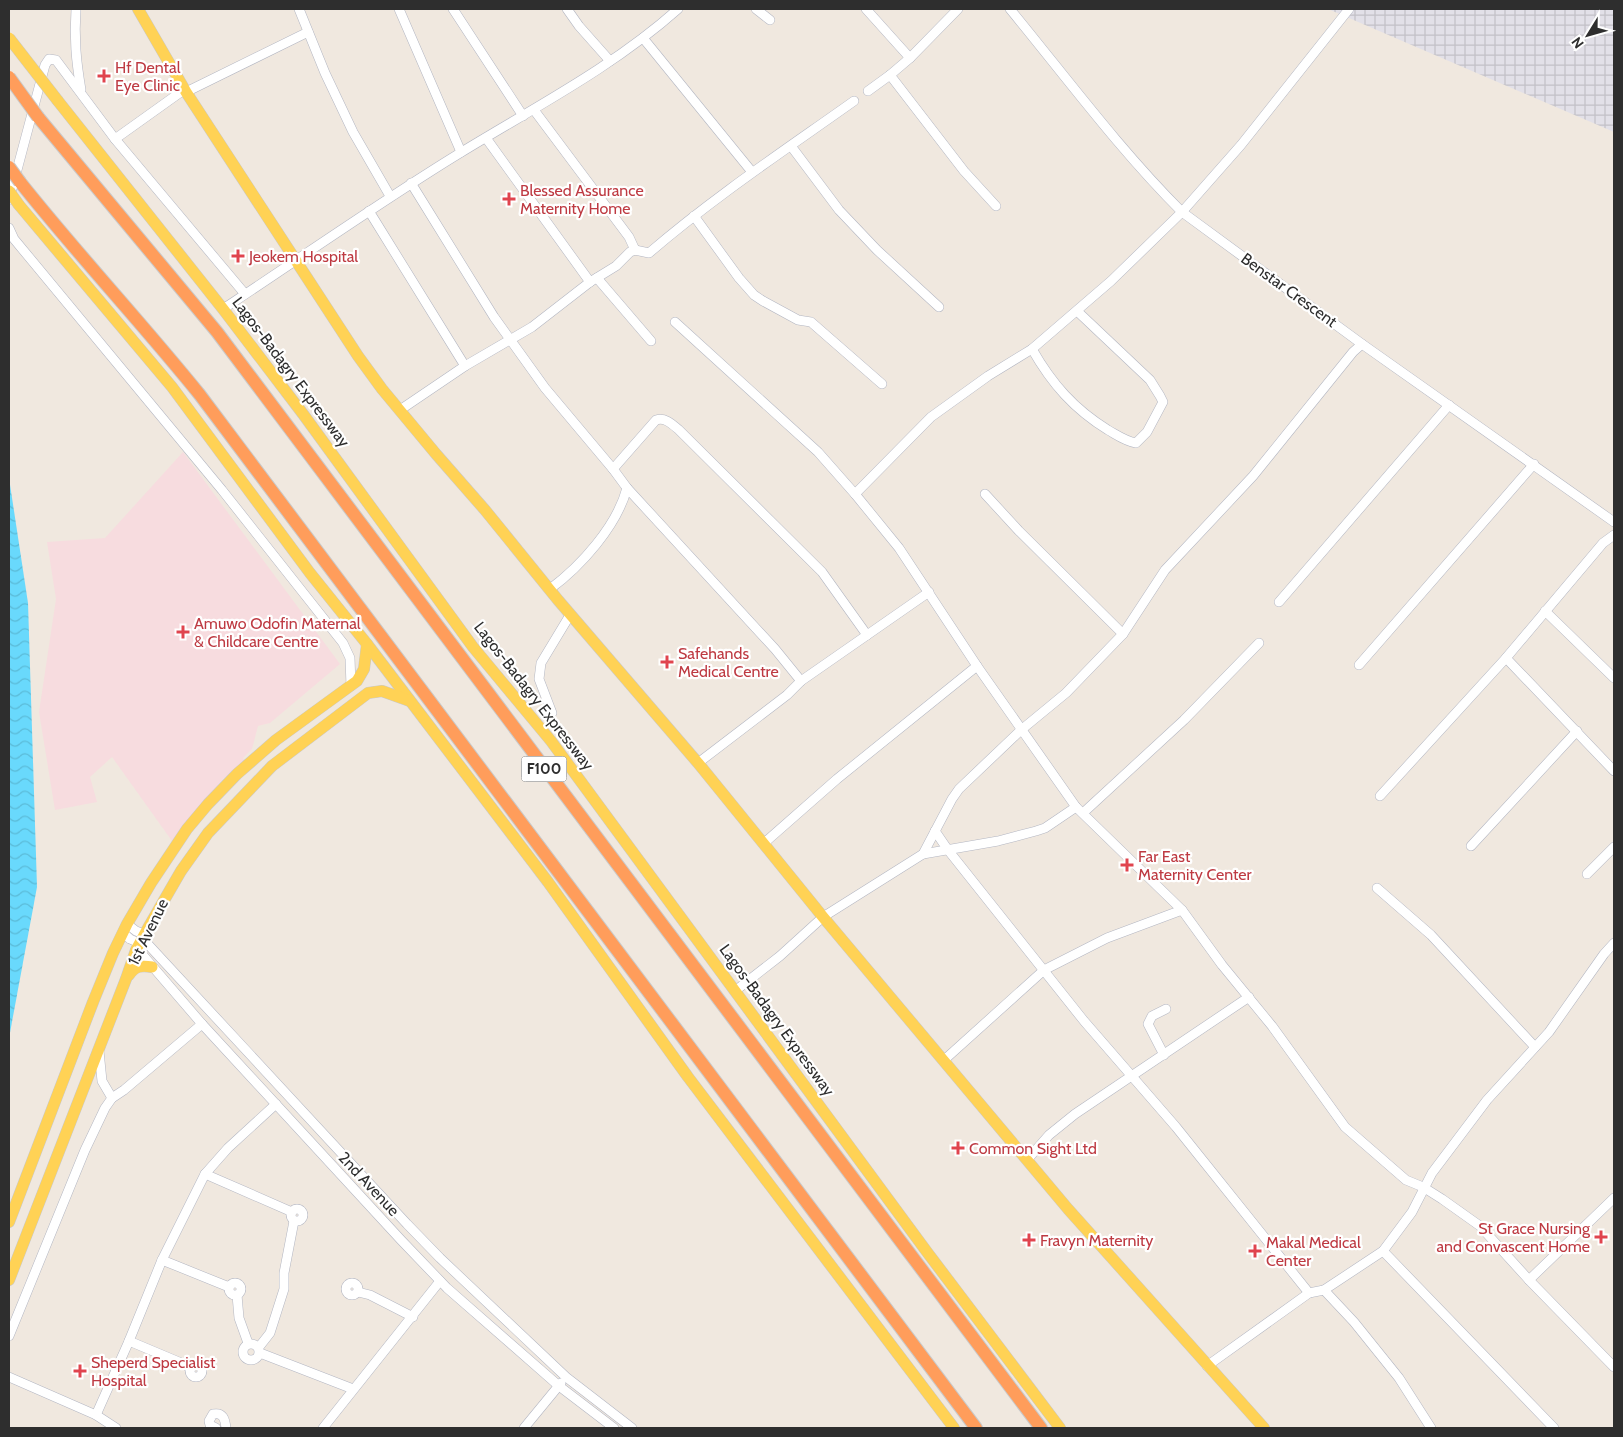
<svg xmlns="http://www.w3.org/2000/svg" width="1623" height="1437" font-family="Cabin,sans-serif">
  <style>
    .industrial { fill: url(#industrial-grid) }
    .medical { fill: #f7dcdf }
    .water { fill: url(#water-waves) }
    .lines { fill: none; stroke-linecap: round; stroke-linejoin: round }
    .minor-casing { stroke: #b3b6c2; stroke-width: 10 }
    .major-casing { stroke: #c9c9c9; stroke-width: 12 }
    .highway-casing { stroke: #c9c9c9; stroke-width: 14 }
    .minor { stroke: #fff; stroke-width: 9 }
    .major { stroke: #ffd255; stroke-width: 11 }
    .highway { stroke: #ff9d5b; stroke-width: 12 }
    .major-bridge-casing { stroke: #c9c9c9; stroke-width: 12; stroke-linecap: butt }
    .highway-bridge-casing { stroke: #c9c9c9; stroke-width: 14; stroke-linecap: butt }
    .major-bridge { stroke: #ffd255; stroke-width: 11 }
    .highway-bridge { stroke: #ff9d5b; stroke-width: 12 }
    .health-dot { fill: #e0444e; stroke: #fff; stroke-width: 2 }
    .labels { text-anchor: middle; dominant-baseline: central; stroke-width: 4.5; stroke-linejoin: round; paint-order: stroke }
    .shield { fill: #fff; stroke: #6d6d6d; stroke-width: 1 }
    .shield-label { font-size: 15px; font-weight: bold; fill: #2e2e2e }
    .health-label { font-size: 16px; fill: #be3a42; stroke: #fff; text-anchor: start }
    .street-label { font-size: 16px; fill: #2e2e2e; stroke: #fff }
  </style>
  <defs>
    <pattern id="industrial-grid" width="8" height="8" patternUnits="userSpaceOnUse" patternTransform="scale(1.25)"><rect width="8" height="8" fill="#e2e0e8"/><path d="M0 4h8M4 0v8" fill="none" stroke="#c2c0c7"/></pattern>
    <pattern id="water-waves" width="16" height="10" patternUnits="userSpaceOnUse" patternTransform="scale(1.25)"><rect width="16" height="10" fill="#69d9fc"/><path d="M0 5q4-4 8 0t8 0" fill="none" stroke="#5bbbd8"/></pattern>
  </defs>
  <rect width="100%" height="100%" fill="#f0e8df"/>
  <!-- industrial -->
  <polygon class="industrial" points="1328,9 1614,9 1614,132"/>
  <!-- medical -->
  <polygon class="medical" points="183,452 340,664 270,723 258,726 252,749 243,758 246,762 223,779 172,841 112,757 90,777 97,802 55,810 39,712 56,599 47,542 105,538"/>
  <!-- water -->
  <polygon class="water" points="9,478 28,603 37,887 9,1038"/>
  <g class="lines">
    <defs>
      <g id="minor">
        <path d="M76,9C74,38 76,60 81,90"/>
        <polyline points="299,9 325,73 353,132 390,196"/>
        <polyline points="399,9 461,152"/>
        <polyline points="453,9 523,116"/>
        <polyline points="567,9 579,26 610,61"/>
        <polyline points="756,9 770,20"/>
        <polyline points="866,9 910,58"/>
        <path d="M1010,9C1066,77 1119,149 1182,212L1362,344L1614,522"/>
        <polyline points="643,38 752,172"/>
        <polyline points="890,75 964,171 996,206"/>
        <polyline points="868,91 890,75 910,58 958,9"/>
        <polyline points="186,92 308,32"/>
        <polyline points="534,110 629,237 635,250"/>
        <polyline points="486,138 590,282"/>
        <polyline points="115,139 185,89"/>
        <polyline points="791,146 839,210 877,250 939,307"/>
        <polyline points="411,183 494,317 545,388 613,469"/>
        <polyline points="9,200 45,65 49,59 56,60 115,139 245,294"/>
        <polyline points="369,211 465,366"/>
        <polyline points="694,216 739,278 754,295 763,301 798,320 811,322 882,384"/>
        <polyline points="9,228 14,239 222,490 343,643 350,658 351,686"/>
        <polyline points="597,278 651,341"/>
        <path d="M223,309C302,257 380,202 460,153C535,107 613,67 678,9"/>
        <polyline points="675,322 818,452 855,494 899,548 977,666 1076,807 1182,910 1222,965 1272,1026 1345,1127 1406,1180 1423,1187 1442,1199 1480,1226 1529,1280 1614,1367"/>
        <path d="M1032,349C1052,384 1074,409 1108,430C1117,435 1125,441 1136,443L1147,432L1163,402L1160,396L1150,380L1077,311"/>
        <path d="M400,410L465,366L532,327L590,282L616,266L630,252L635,250L649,253C714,197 785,150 854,101"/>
        <polyline points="855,494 931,417 988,376 1032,349 1111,281 1182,212 1241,145 1349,9"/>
        <polyline points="985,494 1019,531 1123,634"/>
        <path d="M550,589C581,566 617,526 627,488"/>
        <polyline points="1279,602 1449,405"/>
        <polyline points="1545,611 1614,678"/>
        <polyline points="1506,658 1614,771"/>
        <polyline points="1359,665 1534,464"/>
        <path d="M801,681L775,649L627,488L613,469L656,420C665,417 672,424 679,430L822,572L867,635"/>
        <polyline points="552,713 539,679 541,663 570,615"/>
        <polyline points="698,763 787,695 801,681 929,592"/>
        <polyline points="1380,796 1506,658 1603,543 1614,535"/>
        <polyline points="1083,813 1184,720 1259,643"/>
        <polyline points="935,831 948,850 1084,1021 1176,1127 1309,1293"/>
        <polyline points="763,844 837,779 977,666"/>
        <polyline points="1471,846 1577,731"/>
        <polyline points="923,854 998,841 1036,831 1045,828 1076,807"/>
        <polyline points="1587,874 1614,847"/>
        <polyline points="1377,888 1431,935 1535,1047"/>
        <polyline points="127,924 136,931 144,934 143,939 407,1224 440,1258 566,1377 632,1428"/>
        <polyline points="123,933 130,939 139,943 141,953 202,1024 401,1240 447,1288 559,1386 614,1428"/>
        <polyline points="735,991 780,956 823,917 923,854 952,799 959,789 1021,730 1066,693 1123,634 1165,570 1253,476 1353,352 1362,344"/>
        <polyline points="99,1051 102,1081 112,1098"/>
        <polyline points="1164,1055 1148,1024 1152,1016 1166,1009"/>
        <polyline points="943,1061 1044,970 1107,938 1182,910"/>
        <polyline points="1027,1160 1049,1135 1075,1114 1249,997"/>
        <polyline points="205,1174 292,1212"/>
        <circle cx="297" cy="1215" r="6"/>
        <polyline points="1383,1251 1554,1428"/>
        <polyline points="162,1260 229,1287"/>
        <polyline points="1529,1280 1614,1198"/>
        <circle cx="352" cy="1289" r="6"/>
        <circle cx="235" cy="1289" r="6"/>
        <polyline points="1324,1290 1354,1322 1399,1378 1431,1428"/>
        <polyline points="358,1292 370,1295 413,1317"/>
        <polyline points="237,1295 239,1318 248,1343"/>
        <polyline points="9,1336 85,1150 105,1108 112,1098 124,1090 202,1024"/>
        <polyline points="129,1341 179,1362 191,1368"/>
        <circle cx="251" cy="1352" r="8"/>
        <polyline points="259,1347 270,1333 284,1289 284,1273 294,1221"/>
        <polyline points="260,1353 353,1389"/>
        <circle cx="196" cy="1371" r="6"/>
        <polyline points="1207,1366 1309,1293 1324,1290 1383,1251 1412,1212 1432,1173 1487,1100 1549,1032 1604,954 1614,943"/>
        <polyline points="9,1377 96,1415 116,1428"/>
        <polyline points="96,1415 129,1341 162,1260 205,1174 228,1148 276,1104"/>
        <path d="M216,1428L210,1425L209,1421L213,1414C223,1412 225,1419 226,1428"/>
        <polyline points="323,1428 440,1281"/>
        <polyline points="524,1428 561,1383"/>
      </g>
      <g id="major">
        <polyline points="138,9 186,92 358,356 382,389 436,454 485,510 558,600 698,763 823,917 1068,1209 1264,1428"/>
        <polyline points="58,101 223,309 303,414 473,647 551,741 927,1252 1060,1428"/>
        <polyline points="19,205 172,387 310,573 367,644 548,882 688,1077 954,1428"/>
        <path d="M129,975C135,966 141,965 152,967"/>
        <polyline points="9,1222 93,1002 113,953 127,924 151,883 187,829 208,804 237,774 276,740 357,681 364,669 367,644"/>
        <polyline points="9,1280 126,979 136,950 148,928 181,871 208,833 272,766 368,693 382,691 410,701"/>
      </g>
      <g id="highway">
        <polyline points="38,117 217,332 1041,1428"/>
        <path d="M20,182C78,255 142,323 200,395L976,1428"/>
      </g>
    </defs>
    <!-- minor casing -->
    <use href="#minor" class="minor-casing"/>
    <!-- major casing -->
    <use href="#major" class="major-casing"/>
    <!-- highway casing -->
    <use href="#highway" class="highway-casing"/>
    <!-- minor -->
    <use href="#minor" class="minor"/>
    <!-- major -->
    <use href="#major" class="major"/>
    <!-- highway -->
    <use href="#highway" class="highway"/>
    <defs>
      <g id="major-bridge">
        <polyline points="9,38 58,101"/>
        <polyline points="9,191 19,205"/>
      </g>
      <g id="highway-bridge">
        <polyline points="9,77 38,117"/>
        <polyline points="9,167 20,182"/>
      </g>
    </defs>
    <!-- major-bridge casing -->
    <use href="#major-bridge" class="major-bridge-casing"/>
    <!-- highway-bridge casing -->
    <use href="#highway-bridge" class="highway-bridge-casing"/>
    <!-- major-bridge -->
    <use href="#major-bridge" class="major-bridge"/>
    <!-- highway-bridge -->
    <use href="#highway-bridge" class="highway-bridge"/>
  </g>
  <!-- markers -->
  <g class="health-dot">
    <path d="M101.5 68.5h5v5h5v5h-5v5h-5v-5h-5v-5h5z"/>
    <path d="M506.5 191.5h5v5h5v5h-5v5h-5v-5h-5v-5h5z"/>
    <path d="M235.5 248.5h5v5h5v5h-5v5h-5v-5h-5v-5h5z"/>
    <path d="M180.5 624.5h5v5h5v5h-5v5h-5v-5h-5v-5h5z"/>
    <path d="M664.5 654.5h5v5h5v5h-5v5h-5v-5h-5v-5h5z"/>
    <path d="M1124.5 857.5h5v5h5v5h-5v5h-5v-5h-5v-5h5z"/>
    <path d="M955.5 1140.5h5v5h5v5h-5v5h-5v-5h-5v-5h5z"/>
    <path d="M1598.5 1229.5h5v5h5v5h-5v5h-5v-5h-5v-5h5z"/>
    <path d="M1026.5 1232.5h5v5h5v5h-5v5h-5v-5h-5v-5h5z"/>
    <path d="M1252.5 1243.5h5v5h5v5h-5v5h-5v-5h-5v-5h5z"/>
    <path d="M77.5 1363.5h5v5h5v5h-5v5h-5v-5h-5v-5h5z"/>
  </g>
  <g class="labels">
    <!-- shield labels -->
    <rect class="shield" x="521.5" y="756.5" width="45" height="25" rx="4"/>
    <g class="shield-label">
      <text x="544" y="769">F100</text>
    </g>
    <!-- health labels -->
    <g class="health-label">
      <text x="115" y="67">Hf Dental<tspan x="115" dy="18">Eye Clinic</tspan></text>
      <text x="520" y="190">Blessed Assurance<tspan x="520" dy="18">Maternity Home</tspan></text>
      <text x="249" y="256">Jeokem Hospital</text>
      <text x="194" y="623">Amuwo Odofin Maternal<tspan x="194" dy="18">&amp; Childcare Centre</tspan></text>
      <text x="678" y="653">Safehands<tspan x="678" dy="18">Medical Centre</tspan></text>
      <text x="1138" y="856">Far East<tspan x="1138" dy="18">Maternity Center</tspan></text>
      <text x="969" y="1148">Common Sight Ltd</text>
      <text x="1590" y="1228" text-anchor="end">St Grace Nursing<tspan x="1590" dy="18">and Convascent Home</tspan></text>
      <text x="1040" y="1240">Fravyn Maternity</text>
      <text x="1266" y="1242">Makal Medical<tspan x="1266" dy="18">Center</tspan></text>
      <text x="91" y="1362">Sheperd Specialist<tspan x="91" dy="18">Hospital</tspan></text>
    </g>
    <!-- street labels -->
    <g class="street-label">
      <text transform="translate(1289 290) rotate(36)">Benstar Crescent</text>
      <text transform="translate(291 372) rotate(53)">Lagos-Badagry Expressway</text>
      <text transform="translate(534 696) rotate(52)">Lagos-Badagry Expressway</text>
      <text transform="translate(148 932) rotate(-64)">1st Avenue</text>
      <text transform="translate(777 1020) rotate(54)">Lagos-Badagry Expressway</text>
      <text transform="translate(369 1184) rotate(47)">2nd Avenue</text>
    </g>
  </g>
  <!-- border -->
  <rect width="1623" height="1437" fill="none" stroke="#2e2e2e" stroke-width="20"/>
  <!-- north arrow -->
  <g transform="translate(1588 35) rotate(233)" stroke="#ffffff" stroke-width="4" paint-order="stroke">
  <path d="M0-4L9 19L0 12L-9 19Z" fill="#2e2e2e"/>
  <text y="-8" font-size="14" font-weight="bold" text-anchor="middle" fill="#2e2e2e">N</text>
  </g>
</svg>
